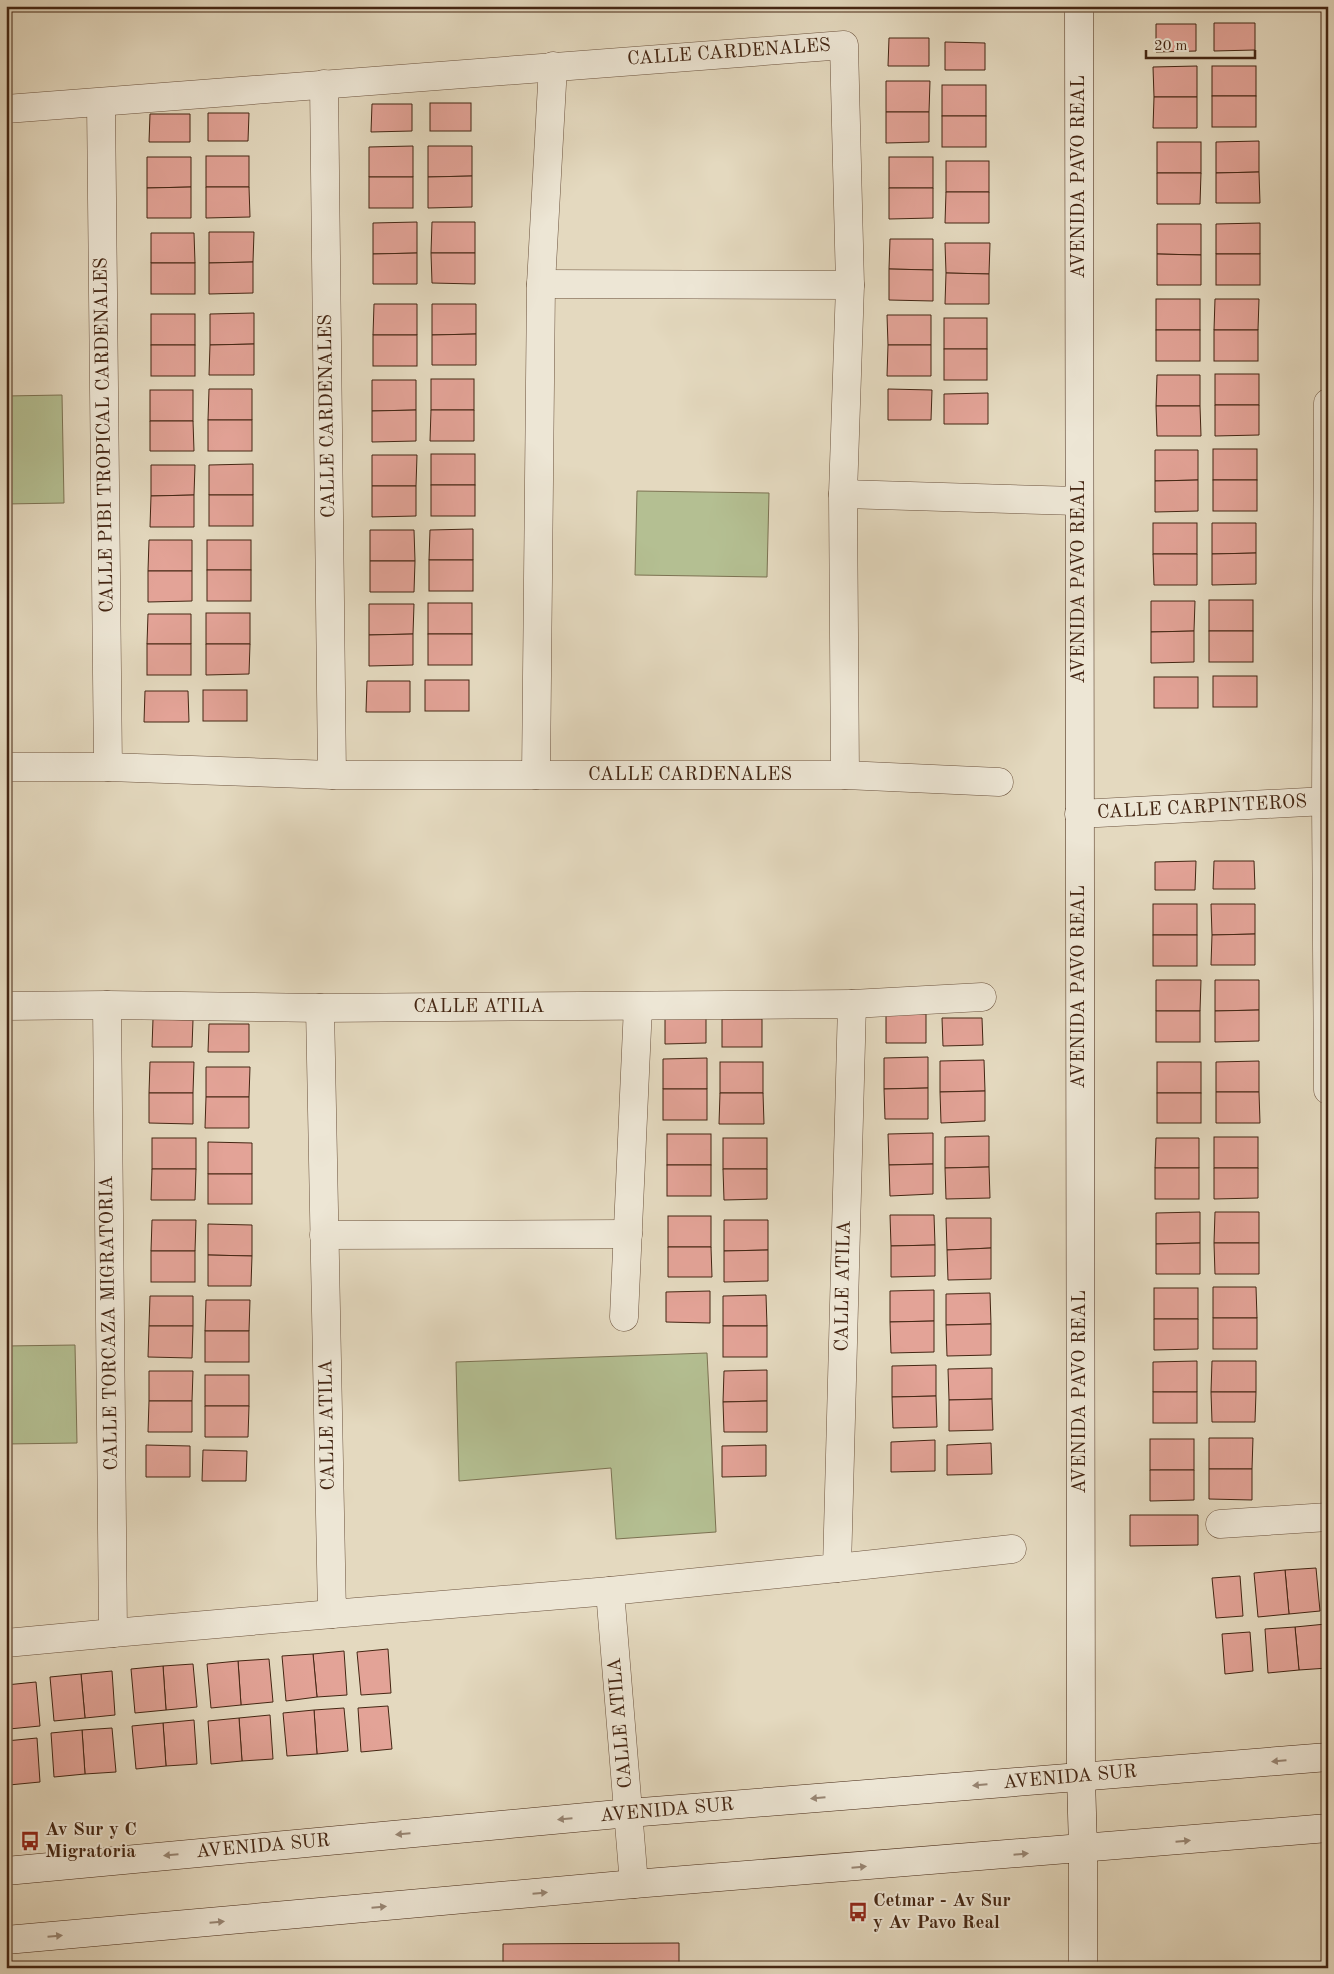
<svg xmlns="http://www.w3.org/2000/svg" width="1334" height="1974" font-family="'Old Standard TT',serif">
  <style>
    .green { fill: #b4bf92; stroke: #7c7252 }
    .building { fill: #e3a397; stroke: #442613 }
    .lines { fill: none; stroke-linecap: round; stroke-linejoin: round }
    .street-casing { stroke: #6c533e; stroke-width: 29 }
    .secondary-casing { stroke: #442613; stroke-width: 29 }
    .street { stroke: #ede6d5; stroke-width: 28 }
    .secondary { stroke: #ede6d5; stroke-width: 28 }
    .oneway { fill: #988674 }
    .labels { text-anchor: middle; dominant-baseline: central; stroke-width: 4; stroke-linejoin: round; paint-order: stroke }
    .street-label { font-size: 19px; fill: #442613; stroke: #ede6d5 }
    .poi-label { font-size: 19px; font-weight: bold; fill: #442613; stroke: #ede6d5; text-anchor: start }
  </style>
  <rect width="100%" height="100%" fill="#e4d9bf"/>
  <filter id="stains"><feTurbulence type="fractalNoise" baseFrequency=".004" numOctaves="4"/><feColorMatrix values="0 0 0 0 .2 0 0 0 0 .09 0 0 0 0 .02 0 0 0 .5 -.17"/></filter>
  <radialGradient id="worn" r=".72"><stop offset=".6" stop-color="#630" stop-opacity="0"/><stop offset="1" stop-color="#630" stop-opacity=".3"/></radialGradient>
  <!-- green -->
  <g class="green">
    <polygon points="62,395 64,503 6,504 6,396"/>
    <polygon points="637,491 769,493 767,577 635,575"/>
    <polygon points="75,1345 77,1443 6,1444 6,1346"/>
    <polygon points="707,1353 716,1532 616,1539 611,1468 459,1481 456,1362"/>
  </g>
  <!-- building -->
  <g class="building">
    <polygon points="1214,23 1255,23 1255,50 1214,51"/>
    <polygon points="1156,24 1196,24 1196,51 1156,52"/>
    <polygon points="889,38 929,38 929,66 888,66"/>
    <polygon points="945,42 985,43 985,70 945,70"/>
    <polygon points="1197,66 1197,97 1154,97 1153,67"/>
    <rect x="1212" y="66" width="44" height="30"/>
    <polygon points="886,81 930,81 929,112 886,112"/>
    <rect x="942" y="85" width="44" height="31"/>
    <rect x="1212" y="96" width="44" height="31"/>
    <polygon points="1154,97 1197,97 1197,128 1153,128"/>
    <rect x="430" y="103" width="41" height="28"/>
    <polygon points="372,104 412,104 412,131 371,132"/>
    <polygon points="886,112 929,112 929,142 886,143"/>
    <polygon points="208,113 249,113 248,141 208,141"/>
    <polygon points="150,114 190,114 190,142 149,142"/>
    <rect x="942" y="116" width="44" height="31"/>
    <polygon points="1259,141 1259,172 1216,173 1216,142"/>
    <rect x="1157" y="142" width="44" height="31"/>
    <polygon points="413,146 413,177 369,177 369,147"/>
    <polygon points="428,146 472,146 472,176 428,177"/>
    <rect x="206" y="156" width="43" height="31"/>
    <polygon points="147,157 191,157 191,187 147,188"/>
    <rect x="889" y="157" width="44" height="31"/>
    <rect x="946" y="161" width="43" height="31"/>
    <polygon points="1259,172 1260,203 1216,203 1216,173"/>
    <polygon points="1157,173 1201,173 1200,204 1157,204"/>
    <polygon points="472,176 472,207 428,208 428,177"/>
    <rect x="369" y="177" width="44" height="31"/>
    <polygon points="191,187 191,218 147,218 147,188"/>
    <polygon points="206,187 249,187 250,217 206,218"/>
    <polygon points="889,188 933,188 933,218 889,219"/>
    <polygon points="946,192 989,192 989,223 945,223"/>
    <polygon points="417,222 417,253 373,254 373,223"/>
    <polygon points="432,222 475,222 475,253 431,253"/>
    <polygon points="1260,223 1260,254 1216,254 1216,224"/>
    <polygon points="1157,224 1201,224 1201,255 1157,254"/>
    <polygon points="209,232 254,232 253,262 209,263"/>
    <polygon points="151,233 194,233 195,263 151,263"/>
    <polygon points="890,239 933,239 933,270 889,269"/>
    <polygon points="945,243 990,243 989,274 946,273"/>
    <polygon points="417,253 417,284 373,284 373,254"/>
    <polygon points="431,253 475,253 475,284 432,283"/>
    <polygon points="1157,254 1201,255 1201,285 1157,285"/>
    <rect x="1216" y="254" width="44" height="31"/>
    <polygon points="253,262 253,293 209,294 209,263"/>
    <rect x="151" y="263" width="44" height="31"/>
    <polygon points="889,269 933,270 933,301 889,300"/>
    <polygon points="946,273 989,274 989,304 945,304"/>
    <rect x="1156" y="299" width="44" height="31"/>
    <polygon points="1215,299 1259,299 1258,330 1214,330"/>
    <polygon points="374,304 417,304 417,335 373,335"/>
    <polygon points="432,304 476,304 476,334 432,335"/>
    <polygon points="254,313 254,344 210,345 210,314"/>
    <rect x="151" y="314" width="44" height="31"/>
    <polygon points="887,315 931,315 931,345 888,345"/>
    <rect x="944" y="318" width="43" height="31"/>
    <rect x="1156" y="330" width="44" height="31"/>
    <rect x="1214" y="330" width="44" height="31"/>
    <polygon points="476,334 476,365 432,365 432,335"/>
    <rect x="373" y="335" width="44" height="31"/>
    <polygon points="254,344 254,375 209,375 210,345"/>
    <rect x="151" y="345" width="44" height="31"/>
    <polygon points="888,345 931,345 931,376 887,376"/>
    <rect x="944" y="349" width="43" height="31"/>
    <rect x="1215" y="374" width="44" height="31"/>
    <polygon points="1157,375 1200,375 1200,406 1156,406"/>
    <rect x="431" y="379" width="43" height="31"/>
    <polygon points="372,380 416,380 416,410 372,411"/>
    <polygon points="209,389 252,389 252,420 208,420"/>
    <polygon points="888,389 932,390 931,420 888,420"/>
    <rect x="150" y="390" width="43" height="31"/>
    <polygon points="988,393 988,424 944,424 944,394"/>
    <polygon points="1215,405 1259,405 1259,435 1215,436"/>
    <polygon points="1156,406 1200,406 1201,436 1157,436"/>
    <polygon points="416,410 416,441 372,442 372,411"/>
    <polygon points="431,410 474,410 474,441 430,441"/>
    <rect x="208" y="420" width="44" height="31"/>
    <polygon points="150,421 193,421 194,451 150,451"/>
    <rect x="1213" y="449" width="44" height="31"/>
    <polygon points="1155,450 1198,450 1198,480 1155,481"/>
    <rect x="431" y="454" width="44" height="31"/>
    <polygon points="372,455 417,455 416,486 372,486"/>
    <polygon points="253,464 253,495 209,495 209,465"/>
    <polygon points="151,465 195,465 194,495 151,496"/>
    <polygon points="1198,480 1198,511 1155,512 1155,481"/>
    <rect x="1213" y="480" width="44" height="31"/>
    <rect x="431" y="485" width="44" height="31"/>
    <polygon points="372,486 416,486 416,516 372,517"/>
    <polygon points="194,495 194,527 150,527 151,496"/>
    <rect x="209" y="495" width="44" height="31"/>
    <rect x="1153" y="523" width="44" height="31"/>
    <polygon points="1212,523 1256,523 1256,553 1212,554"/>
    <polygon points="473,529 473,560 429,560 430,530"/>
    <polygon points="370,530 414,530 415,561 370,561"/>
    <polygon points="149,540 192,540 192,571 148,571"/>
    <rect x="207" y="540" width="44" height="30"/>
    <polygon points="1256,553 1256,584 1212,585 1212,554"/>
    <polygon points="1153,554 1197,554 1197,585 1154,585"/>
    <rect x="429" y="560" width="44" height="31"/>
    <polygon points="370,561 415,561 414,592 370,592"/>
    <rect x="207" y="570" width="44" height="31"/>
    <polygon points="148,571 192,571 192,601 148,602"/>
    <rect x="1209" y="600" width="44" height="31"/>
    <polygon points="1151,601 1195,601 1194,631 1151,632"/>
    <rect x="428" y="603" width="44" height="31"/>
    <polygon points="369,604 414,604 413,634 369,635"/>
    <rect x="206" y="613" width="44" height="31"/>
    <polygon points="148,614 191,614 191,644 147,644"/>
    <polygon points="1194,631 1194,662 1151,663 1151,632"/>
    <rect x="1209" y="631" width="44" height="31"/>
    <polygon points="413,634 413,665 369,666 369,635"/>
    <rect x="428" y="634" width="44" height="31"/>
    <rect x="147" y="644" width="44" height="31"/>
    <polygon points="206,644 250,644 249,674 206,675"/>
    <rect x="1213" y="676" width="44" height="31"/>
    <rect x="1154" y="677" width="44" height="31"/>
    <rect x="425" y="680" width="44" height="31"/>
    <polygon points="367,681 410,681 410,712 366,712"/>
    <rect x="203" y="690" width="44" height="31"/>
    <polygon points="145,691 188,691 189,722 144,722"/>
    <polygon points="1196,861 1195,890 1155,890 1155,862"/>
    <polygon points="1214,861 1254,861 1255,889 1213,889"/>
    <rect x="1153" y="904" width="44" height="31"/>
    <polygon points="1211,904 1255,904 1255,934 1212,935"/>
    <polygon points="1255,934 1255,965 1211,965 1212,935"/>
    <rect x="1153" y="935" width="44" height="31"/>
    <polygon points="1156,980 1201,980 1200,1011 1156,1011"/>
    <polygon points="1215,980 1259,980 1259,1010 1215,1011"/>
    <polygon points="1259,1010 1259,1041 1215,1042 1215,1011"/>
    <rect x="1156" y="1011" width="44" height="31"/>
    <polygon points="926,1014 926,1043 886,1043 886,1015"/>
    <polygon points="665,1016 706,1016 706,1043 665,1044"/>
    <polygon points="942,1018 982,1018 983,1045 943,1046"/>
    <polygon points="153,1019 193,1020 192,1047 152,1047"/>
    <rect x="722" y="1019" width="40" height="28"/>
    <polygon points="209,1024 249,1024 249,1052 208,1052"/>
    <polygon points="928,1057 928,1088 884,1089 884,1058"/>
    <polygon points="707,1058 707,1089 663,1089 663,1059"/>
    <polygon points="984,1060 985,1091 940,1092 940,1061"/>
    <polygon points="1259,1061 1259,1092 1216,1092 1216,1062"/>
    <polygon points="150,1062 194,1062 193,1093 149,1093"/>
    <rect x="720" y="1062" width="43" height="31"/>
    <rect x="1157" y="1062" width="44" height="31"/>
    <polygon points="206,1067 250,1067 249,1097 206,1097"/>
    <polygon points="928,1088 928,1119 885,1119 884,1089"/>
    <rect x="663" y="1089" width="44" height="31"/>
    <polygon points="985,1091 985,1121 941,1123 940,1092"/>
    <polygon points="1216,1092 1259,1092 1260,1123 1216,1123"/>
    <polygon points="149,1093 193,1093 193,1124 149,1123"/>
    <polygon points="720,1093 763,1093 764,1124 719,1124"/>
    <rect x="1157" y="1093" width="44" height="30"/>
    <polygon points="206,1097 249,1097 249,1128 205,1128"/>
    <polygon points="933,1133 933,1164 889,1165 888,1134"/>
    <rect x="667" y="1134" width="44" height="31"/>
    <polygon points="989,1136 989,1167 945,1168 945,1137"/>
    <rect x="1214" y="1137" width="44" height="31"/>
    <rect x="152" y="1138" width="44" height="31"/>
    <rect x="723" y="1138" width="44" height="31"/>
    <polygon points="1156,1138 1199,1138 1199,1168 1155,1168"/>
    <polygon points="208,1142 252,1143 252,1174 208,1174"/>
    <polygon points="933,1164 933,1194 890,1196 889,1165"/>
    <rect x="667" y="1165" width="44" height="31"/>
    <polygon points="989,1167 990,1198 946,1199 945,1168"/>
    <rect x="1155" y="1168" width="44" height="31"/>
    <polygon points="1214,1168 1258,1168 1258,1198 1214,1199"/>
    <polygon points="152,1169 196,1169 195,1200 151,1200"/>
    <polygon points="723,1169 767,1169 767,1199 724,1200"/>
    <rect x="208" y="1174" width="44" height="30"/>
    <polygon points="1200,1212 1200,1243 1156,1244 1156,1213"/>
    <polygon points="1215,1212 1259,1212 1259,1243 1214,1243"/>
    <polygon points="890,1215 934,1215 935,1245 891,1246"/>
    <rect x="668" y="1216" width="43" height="31"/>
    <polygon points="946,1218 991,1218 991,1248 947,1250"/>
    <polygon points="152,1220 196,1220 195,1251 151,1251"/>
    <polygon points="724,1220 768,1220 768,1250 724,1251"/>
    <polygon points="208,1224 252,1225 252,1256 208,1255"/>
    <polygon points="1200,1243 1200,1274 1156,1274 1156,1244"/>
    <polygon points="1214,1243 1259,1243 1259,1274 1215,1274"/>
    <polygon points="935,1245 935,1276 891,1277 891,1246"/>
    <polygon points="668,1247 711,1247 712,1277 668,1277"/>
    <polygon points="991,1248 991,1279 948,1280 947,1250"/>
    <polygon points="768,1250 768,1281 724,1282 724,1251"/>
    <rect x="151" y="1251" width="44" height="31"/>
    <polygon points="208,1255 252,1256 251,1286 208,1286"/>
    <polygon points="1213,1287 1256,1287 1257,1318 1213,1318"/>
    <rect x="1154" y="1288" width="44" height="31"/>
    <polygon points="934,1290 934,1321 890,1322 890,1291"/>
    <polygon points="710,1291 710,1323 666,1322 666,1292"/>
    <polygon points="990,1293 991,1324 946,1325 946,1294"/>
    <polygon points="766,1295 767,1326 723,1326 723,1296"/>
    <polygon points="150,1296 193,1296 193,1326 149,1326"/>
    <polygon points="206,1300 250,1300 249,1331 205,1331"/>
    <rect x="1213" y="1318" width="44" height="31"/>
    <polygon points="1154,1319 1198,1319 1198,1349 1154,1350"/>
    <polygon points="934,1321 934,1352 891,1353 890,1322"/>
    <polygon points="991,1324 991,1355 947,1356 946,1325"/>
    <polygon points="149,1326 193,1326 192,1358 148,1357"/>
    <rect x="723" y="1326" width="44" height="31"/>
    <rect x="205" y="1331" width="44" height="31"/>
    <polygon points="1197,1361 1197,1392 1153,1392 1153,1362"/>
    <polygon points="1212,1361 1256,1361 1256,1392 1211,1392"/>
    <polygon points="936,1365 936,1396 892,1397 892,1366"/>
    <polygon points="992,1368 992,1399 949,1400 948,1369"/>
    <polygon points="767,1370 767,1401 723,1402 724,1371"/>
    <polygon points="149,1371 193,1371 192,1401 149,1401"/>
    <rect x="205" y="1375" width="44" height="31"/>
    <rect x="1153" y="1392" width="44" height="31"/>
    <polygon points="1211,1392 1256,1392 1255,1422 1212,1422"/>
    <polygon points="936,1396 937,1427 893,1428 892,1397"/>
    <polygon points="992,1399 993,1430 949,1431 949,1400"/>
    <polygon points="149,1401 192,1401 192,1432 148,1432"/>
    <polygon points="767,1401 767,1432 724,1432 723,1402"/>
    <polygon points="205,1406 249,1406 248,1437 205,1437"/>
    <polygon points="1209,1438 1253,1438 1252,1469 1209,1469"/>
    <rect x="1150" y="1439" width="44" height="31"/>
    <polygon points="935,1440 935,1471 891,1472 891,1442"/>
    <polygon points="991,1443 992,1474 947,1475 947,1445"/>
    <polygon points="146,1445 190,1446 190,1477 146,1477"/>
    <polygon points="766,1445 766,1476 722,1477 722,1446"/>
    <polygon points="203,1450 247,1451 246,1481 202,1481"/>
    <polygon points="1209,1469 1252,1469 1252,1500 1209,1499"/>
    <polygon points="1150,1470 1194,1470 1194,1500 1150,1501"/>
    <polygon points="1130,1515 1198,1515 1198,1545 1130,1546"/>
    <polygon points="1316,1568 1320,1611 1289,1614 1285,1570"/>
    <polygon points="1285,1570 1289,1614 1258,1617 1254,1573"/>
    <polygon points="1240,1576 1243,1616 1216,1618 1212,1578"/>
    <polygon points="1326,1624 1328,1668 1299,1670 1295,1627"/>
    <polygon points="1295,1627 1299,1670 1268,1673 1265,1629"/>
    <polygon points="1250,1632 1253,1671 1225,1674 1222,1634"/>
    <polygon points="388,1649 391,1693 361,1695 357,1652"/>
    <polygon points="344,1651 347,1695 317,1697 313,1654"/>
    <polygon points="313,1654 317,1697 286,1701 282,1656"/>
    <polygon points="269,1659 273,1702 241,1705 238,1661"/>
    <polygon points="238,1661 241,1705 211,1708 207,1664"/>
    <polygon points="193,1664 197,1707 166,1710 163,1666"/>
    <polygon points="163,1666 166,1710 135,1713 131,1669"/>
    <polygon points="112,1671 115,1715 85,1718 81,1674"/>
    <polygon points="81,1674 85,1718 54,1721 50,1677"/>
    <polygon points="36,1682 40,1726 9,1729 6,1685"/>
    <polygon points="388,1706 392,1749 361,1752 358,1708"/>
    <polygon points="344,1708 348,1751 317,1754 314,1710"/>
    <polygon points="314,1710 317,1754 287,1756 283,1713"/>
    <polygon points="270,1715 273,1759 242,1761 239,1718"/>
    <polygon points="239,1718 242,1761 211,1764 208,1721"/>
    <polygon points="194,1720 197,1764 166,1766 163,1723"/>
    <polygon points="163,1723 166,1766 136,1769 132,1726"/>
    <polygon points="112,1728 116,1772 85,1774 82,1730"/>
    <polygon points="82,1730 85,1774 54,1777 51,1733"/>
    <polygon points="37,1738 40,1782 9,1785 6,1741"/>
    <polygon points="6,1746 9,1785 6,1785"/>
    <polygon points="679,1943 679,1968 503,1968 503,1944"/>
  </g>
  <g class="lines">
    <defs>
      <g id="street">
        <polyline points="324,84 332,775"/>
        <polyline points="101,103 108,767"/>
        <polyline points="6,109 844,45 850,285 843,494 845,775"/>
        <polyline points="541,284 850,285"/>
        <polyline points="1328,403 1326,801 1328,1090"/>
        <polyline points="843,494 1078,501"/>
        <polyline points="6,767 108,767 332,775 845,775 999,782"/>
        <polyline points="536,775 541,284 553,66"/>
        <polyline points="1079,814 1326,801"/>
        <polyline points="852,1004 982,997"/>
        <polyline points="107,1005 320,1008 852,1004 837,1568 610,1591 634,1884"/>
        <polyline points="6,1006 107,1005 113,1633 6,1643"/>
        <polyline points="320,1008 332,1614 610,1591"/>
        <polyline points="324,1235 628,1234"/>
        <polyline points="624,1317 638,1006"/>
        <polyline points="1220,1524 1328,1517"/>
        <polyline points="837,1568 1012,1549"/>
        <polyline points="113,1633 332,1614"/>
      </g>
      <g id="secondary">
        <polyline points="1079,6 1081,1777 1083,1849 1083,1968"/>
        <polyline points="6,1871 629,1813 1328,1757"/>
        <polyline points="6,1940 634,1884 1328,1828"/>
      </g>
    </defs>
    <!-- street casing -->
    <use href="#street" class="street-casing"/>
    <!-- secondary casing -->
    <use href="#secondary" class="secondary-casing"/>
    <!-- street -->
    <use href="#street" class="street"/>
    <!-- secondary -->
    <use href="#secondary" class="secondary"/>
  </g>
  <!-- one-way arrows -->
  <defs><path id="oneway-solid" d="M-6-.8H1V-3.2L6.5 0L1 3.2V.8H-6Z" transform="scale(1.25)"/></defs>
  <g class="oneway">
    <use href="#oneway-solid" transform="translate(1279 1761) rotate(175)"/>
    <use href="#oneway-solid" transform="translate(980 1785) rotate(175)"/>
    <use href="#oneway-solid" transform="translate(818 1798) rotate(175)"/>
    <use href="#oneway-solid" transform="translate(565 1819) rotate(175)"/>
    <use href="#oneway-solid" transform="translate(403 1834) rotate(175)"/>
    <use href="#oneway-solid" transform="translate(1183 1841) rotate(-5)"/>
    <use href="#oneway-solid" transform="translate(1021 1854) rotate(-5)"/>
    <use href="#oneway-solid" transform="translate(171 1855) rotate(175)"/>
    <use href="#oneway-solid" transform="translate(859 1867) rotate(-5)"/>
    <use href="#oneway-solid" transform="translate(540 1893) rotate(-5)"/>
    <use href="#oneway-solid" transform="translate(379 1907) rotate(-5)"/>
    <use href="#oneway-solid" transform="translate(217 1922) rotate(-5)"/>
    <use href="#oneway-solid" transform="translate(55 1936) rotate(-5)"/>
  </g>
  <!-- icons -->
  <defs>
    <symbol id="bus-bare" viewBox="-9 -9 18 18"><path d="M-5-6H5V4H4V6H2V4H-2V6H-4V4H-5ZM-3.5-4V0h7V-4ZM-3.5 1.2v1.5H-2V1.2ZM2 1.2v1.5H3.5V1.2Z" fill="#8f2418" stroke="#ede6d5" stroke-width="2.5" paint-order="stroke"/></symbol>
  </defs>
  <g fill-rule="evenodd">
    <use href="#bus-bare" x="16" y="1827" width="28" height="28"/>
    <use href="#bus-bare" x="844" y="1898" width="28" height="28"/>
  </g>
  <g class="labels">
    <!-- street labels -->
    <g class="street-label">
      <text transform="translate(729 53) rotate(-4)">CALLE CARDENALES</text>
      <text transform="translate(1079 177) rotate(-90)">AVENIDA PAVO REAL</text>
      <text transform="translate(328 416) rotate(-91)">CALLE CARDENALES</text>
      <text transform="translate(105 435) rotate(-91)">CALLE PIBI TROPICAL CARDENALES</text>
      <text transform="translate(1079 582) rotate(-90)">AVENIDA PAVO REAL</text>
      <text x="690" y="775">CALLE CARDENALES</text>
      <text transform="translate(1202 808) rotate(-3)">CALLE CARPINTEROS</text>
      <text transform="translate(1079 987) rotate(-90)">AVENIDA PAVO REAL</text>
      <text x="479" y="1007">CALLE ATILA</text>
      <text transform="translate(844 1286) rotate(-89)">CALLE ATILA</text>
      <text transform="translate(110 1323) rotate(-91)">CALLE TORCAZA MIGRATORIA</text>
      <text transform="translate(1080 1392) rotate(-90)">AVENIDA PAVO REAL</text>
      <text transform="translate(328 1425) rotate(-91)">CALLE ATILA</text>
      <text transform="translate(621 1723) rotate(-95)">CALLE ATILA</text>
      <text transform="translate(1070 1778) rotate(-5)">AVENIDA SUR</text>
      <text transform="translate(667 1811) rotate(-5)">AVENIDA SUR</text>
      <text transform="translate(263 1847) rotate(-5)">AVENIDA SUR</text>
    </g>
    <!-- poi labels -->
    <g class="poi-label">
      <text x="45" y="1830">Av Sur y C<tspan x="45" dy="22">Migratoria</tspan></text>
      <text x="873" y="1901">Cetmar - Av Sur<tspan x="873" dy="22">y Av Pavo Real</tspan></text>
    </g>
  </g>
  <!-- margin -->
  <rect width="1334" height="1974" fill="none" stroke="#e4d9bf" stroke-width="25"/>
  <rect x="8" y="8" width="1319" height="1959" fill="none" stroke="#442613" stroke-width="2.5"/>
  <rect x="12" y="12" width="1309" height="1949" fill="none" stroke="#442613"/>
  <!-- scale -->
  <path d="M1146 50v8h109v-8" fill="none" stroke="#442613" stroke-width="2.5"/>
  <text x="1154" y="50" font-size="15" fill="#442613" stroke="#ede6d5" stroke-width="4" paint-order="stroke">20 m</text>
  <rect width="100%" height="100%" filter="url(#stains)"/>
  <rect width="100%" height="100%" fill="url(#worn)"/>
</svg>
